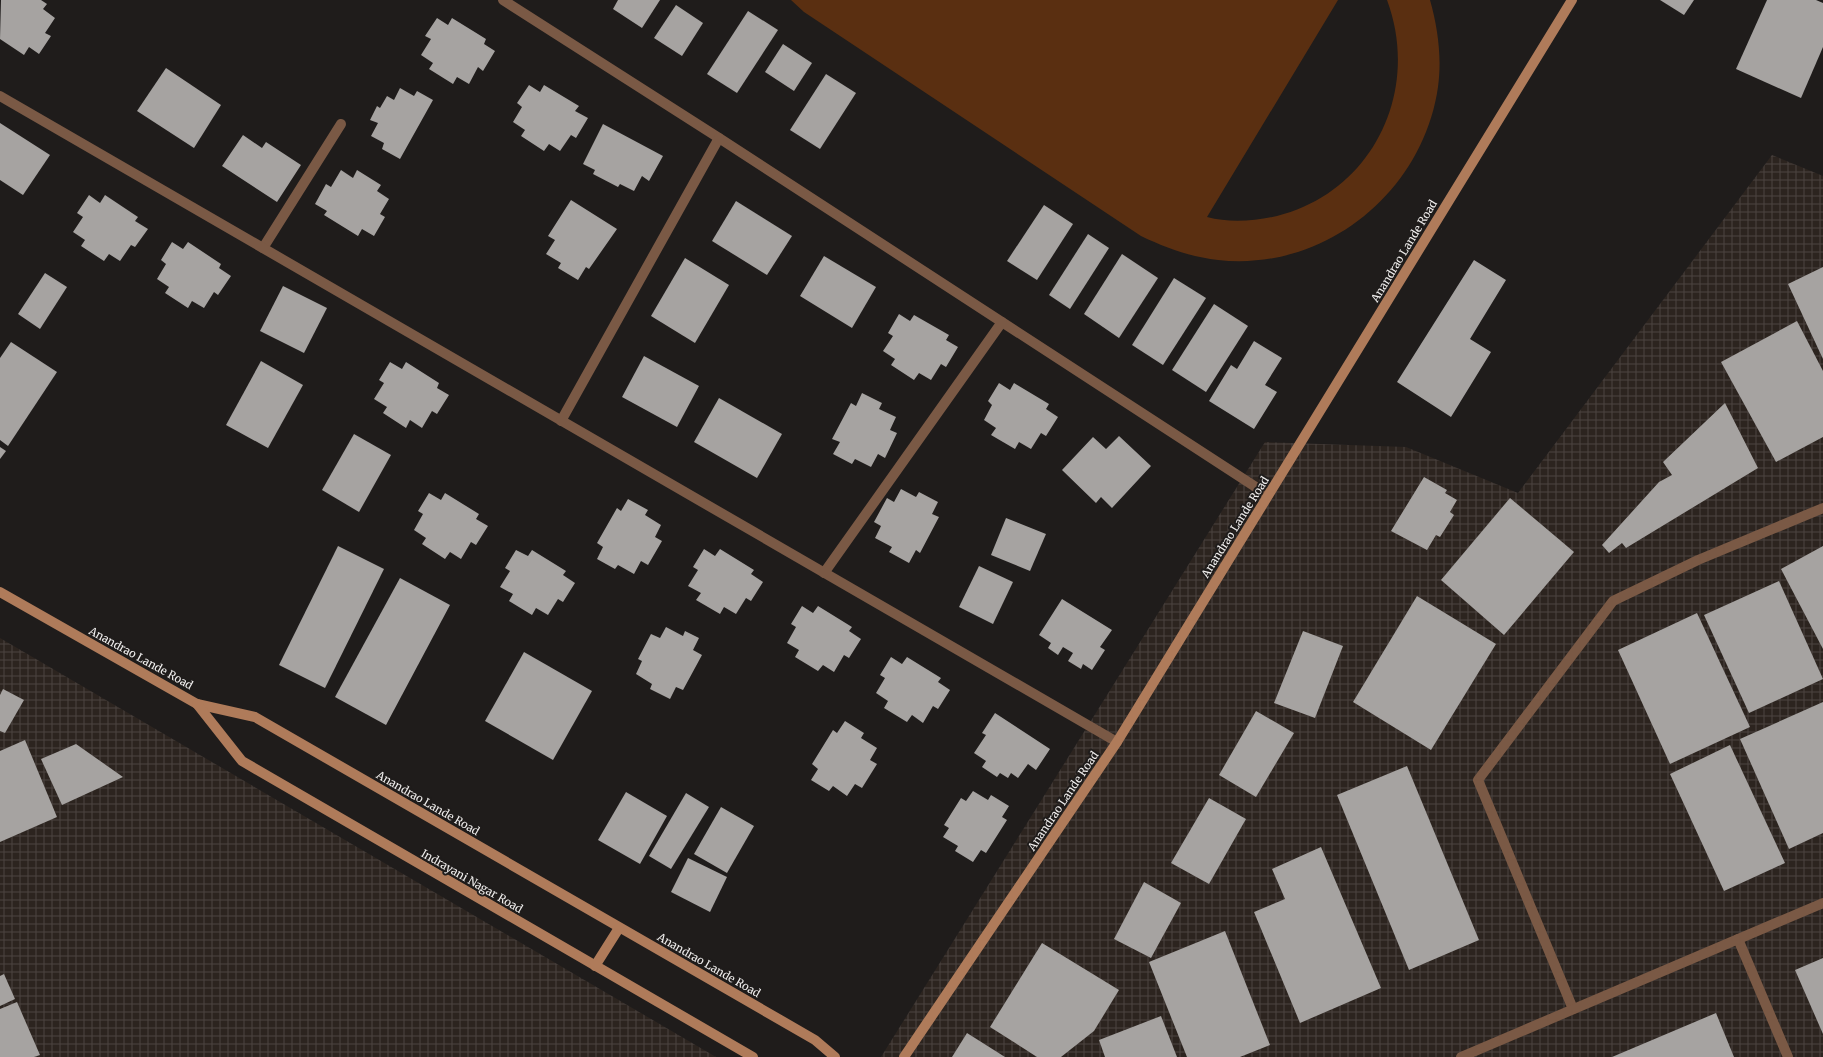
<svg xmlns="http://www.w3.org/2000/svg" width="1823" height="1057" font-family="Merriweather,serif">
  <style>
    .industrial { fill: url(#industrial-grid) }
    .pitch { fill: #5a2f11 }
    .building { fill: #a6a3a1 }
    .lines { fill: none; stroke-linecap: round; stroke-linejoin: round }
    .service { stroke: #7a5945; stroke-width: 10 }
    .minor { stroke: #7a5945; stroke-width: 10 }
    .tertiary { stroke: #7a5945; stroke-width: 10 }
    .secondary { stroke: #af7b5a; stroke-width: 10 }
    .labels { text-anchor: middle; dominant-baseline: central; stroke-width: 4; stroke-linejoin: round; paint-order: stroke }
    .street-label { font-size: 11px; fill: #f1efee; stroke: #1f1c1b }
  </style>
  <defs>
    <pattern id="industrial-grid" width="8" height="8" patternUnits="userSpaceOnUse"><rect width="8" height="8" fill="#2c241f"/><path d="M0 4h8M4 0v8" fill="none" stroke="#4b4440"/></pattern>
  </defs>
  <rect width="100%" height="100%" fill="#1f1c1b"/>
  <!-- industrial -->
  <g class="industrial">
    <polygon points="1772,155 1823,176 1823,1057 881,1057 1265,442 1406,447 1518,493"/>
    <polygon points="0,638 716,1057 0,1057"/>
  </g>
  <!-- pitch -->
  <path class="pitch" d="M791,0H1338L1207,217C1229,223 1255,221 1277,216C1373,192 1421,91 1387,0H1430C1438,28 1442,58 1438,87C1423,192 1325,272 1218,260C1191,257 1166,248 1141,236L804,12Z"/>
  <!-- building -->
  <g class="building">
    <polygon points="1,0 41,0 47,4 43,9 55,18 45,33 51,36 39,54 29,47 24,55 0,39"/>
    <polygon points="618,0 660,0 642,28 613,9"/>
    <polygon points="1660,0 1694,0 1684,15"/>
    <polygon points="1767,0 1816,0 1823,3 1823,47 1801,98 1736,69"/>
    <polygon points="676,5 703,23 682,56 654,38"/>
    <polygon points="748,11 778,30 737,93 707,74"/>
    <polygon points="437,18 448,25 452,18 486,39 484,44 495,51 483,71 478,67 469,84 457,77 453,84 429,69 433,63 421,55 431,39 425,36"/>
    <polygon points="783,44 812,63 794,91 765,72"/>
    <polygon points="166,68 221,105 194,148 137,111"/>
    <polygon points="826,74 856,93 820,149 790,130"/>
    <polygon points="529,85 540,92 544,85 579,106 575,111 588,118 576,138 571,135 560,151 549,144 544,151 521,136 525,130 513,122 522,107 517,103"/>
    <polygon points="400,88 414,96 417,91 433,100 400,159 382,149 384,143 371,136 378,123 370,120 377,106 380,108 387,96 394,100"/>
    <polygon points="0,123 50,155 23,195 0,180"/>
    <polygon points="603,124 663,156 649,181 642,176 634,191 620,184 618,187 593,174 595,170 583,164"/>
    <polygon points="243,135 262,148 266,142 301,165 277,202 222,166"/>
    <polygon points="341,170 353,178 357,170 381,185 377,191 389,199 380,214 385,217 374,236 362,229 358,236 324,215 327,211 315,204 326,184 331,187"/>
    <polygon points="89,195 100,203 105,195 138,217 135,221 148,229 135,247 131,245 120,261 109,254 104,261 81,246 85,240 73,232 83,217 77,213"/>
    <polygon points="571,200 617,229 589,269 586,267 578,280 558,268 561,263 546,254 555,240 548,236"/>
    <polygon points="736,201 792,236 767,275 712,241"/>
    <polygon points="1044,205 1073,224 1037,280 1007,261"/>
    <polygon points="1088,234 1109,248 1070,309 1049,295"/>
    <polygon points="172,242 183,249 188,242 221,264 219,268 231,276 218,295 214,292 204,308 192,301 188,308 165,293 169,287 157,279 166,264 161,260"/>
    <polygon points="1122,254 1158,278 1119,338 1084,314"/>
    <polygon points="824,256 876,287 852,328 800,296"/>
    <polygon points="685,258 729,285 695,343 651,316"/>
    <polygon points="1474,260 1506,280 1470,339 1491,352 1451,417 1397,382"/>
    <polygon points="1823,267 1823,359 1788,284"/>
    <polygon points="45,273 67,287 40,329 18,314"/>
    <polygon points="1174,278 1206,298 1163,365 1132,345"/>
    <polygon points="283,286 327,308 304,353 260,331"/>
    <polygon points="1214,304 1248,326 1206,392 1172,370"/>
    <polygon points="899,314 910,321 914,315 949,335 946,340 958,347 946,367 941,364 931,380 919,373 914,380 891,365 895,359 883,351 893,336 888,333"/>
    <polygon points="1797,321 1823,371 1823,437 1776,462 1721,362"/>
    <polygon points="1254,341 1282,358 1265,385 1277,392 1254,429 1209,401 1231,365 1237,369"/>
    <polygon points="11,342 57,372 8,446 0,440 0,358"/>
    <polygon points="644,356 699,386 677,427 622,397"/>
    <polygon points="261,361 303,385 268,448 226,425"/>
    <polygon points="390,362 402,369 406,362 439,383 437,388 449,395 437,414 432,411 422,428 410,420 406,428 383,413 387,407 374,399 384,383 379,380"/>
    <polygon points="999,383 1010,390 1014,383 1049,404 1046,409 1058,417 1046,436 1041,433 1031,449 1019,442 1015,449 991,435 996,428 984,420 992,405 988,401"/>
    <polygon points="862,393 882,403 879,409 896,417 890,430 897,433 885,458 878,454 871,467 855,459 852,464 833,454 840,442 832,439 851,403 856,406"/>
    <polygon points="719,398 782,434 757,478 694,442"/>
    <polygon points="1725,403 1758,468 1626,548 1622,543 1609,553 1602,545 1659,482 1672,475 1663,462"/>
    <polygon points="354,434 391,455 359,512 322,490"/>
    <polygon points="1119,436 1151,466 1112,508 1101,497 1096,503 1062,470 1093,437 1106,449"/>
    <polygon points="0,447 6,451 0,459"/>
    <polygon points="1424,477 1447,490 1445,493 1457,500 1450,512 1454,515 1440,537 1436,535 1427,550 1391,531"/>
    <polygon points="901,489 916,497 919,492 938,502 932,514 939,517 920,553 916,550 909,563 889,552 892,547 875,538 881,526 874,522 887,498 894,502"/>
    <polygon points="429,493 441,500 445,493 479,514 476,519 488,526 476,545 471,542 461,559 450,552 445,559 422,544 426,538 414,530 423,514 418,511"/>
    <polygon points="1510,498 1574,552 1504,635 1441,580"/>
    <polygon points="628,499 648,510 645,515 661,525 655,537 662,541 648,565 641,561 634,574 618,565 615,569 597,559 603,547 597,543 617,508 621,511"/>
    <polygon points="1006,518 1046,534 1030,571 991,555"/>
    <polygon points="338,546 384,569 325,688 279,665"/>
    <polygon points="1823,546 1823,649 1781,569"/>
    <polygon points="704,549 715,556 720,549 754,570 751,574 763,582 751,601 746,598 736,614 724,607 720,614 696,600 701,593 688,586 698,570 693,567"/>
    <polygon points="516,550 528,556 532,550 566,571 563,575 575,583 563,602 558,599 548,615 536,608 532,615 509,601 513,594 500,587 510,571 505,568"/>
    <polygon points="979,566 1013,582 993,624 959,607"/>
    <polygon points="400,578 450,605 386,725 335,697"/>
    <polygon points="1779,581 1823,679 1749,713 1704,615"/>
    <polygon points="1417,596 1496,644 1431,750 1353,702"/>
    <polygon points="1062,599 1112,630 1100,647 1105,650 1092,670 1083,664 1081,669 1068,661 1073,653 1063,647 1058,655 1048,648 1051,643 1039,635"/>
    <polygon points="802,606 813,613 818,606 852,627 849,631 861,639 849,658 844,655 834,672 823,665 818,671 795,657 799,650 787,643 796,627 791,624"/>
    <polygon points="1697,613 1750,727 1670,764 1618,650"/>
    <polygon points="666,627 683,636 685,631 699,638 693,650 702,655 683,690 676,687 670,699 650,689 652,684 636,674 642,661 638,659 651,634 660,638"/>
    <polygon points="1303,631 1343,646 1315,718 1274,703"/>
    <polygon points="524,652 592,691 553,760 485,721"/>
    <polygon points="891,657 902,664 907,657 941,678 938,682 950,690 938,709 933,706 923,723 912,715 907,722 884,708 888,701 876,693 885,678 880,675"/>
    <polygon points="3,689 24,700 5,733 0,731 0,695"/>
    <polygon points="1823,702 1823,833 1789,849 1740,739"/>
    <polygon points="1256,711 1294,733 1256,797 1219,775"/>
    <polygon points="995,713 1050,749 1036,770 1028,764 1018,778 1011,773 1008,778 1000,773 997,777 982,767 986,761 974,753 986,735 982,733"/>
    <polygon points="845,721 864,733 861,738 877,748 870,760 877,764 862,788 855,784 847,796 833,786 829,791 811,780 818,769 812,764 833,730 837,733"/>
    <polygon points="25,740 57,817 0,842 0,751"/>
    <polygon points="76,744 123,777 62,805 41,759"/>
    <polygon points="1730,745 1785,863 1724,891 1670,774"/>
    <polygon points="1407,766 1479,940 1409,970 1337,795"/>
    <polygon points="973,791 988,800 991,795 1009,806 1002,817 1007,820 986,853 981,850 973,862 955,851 958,846 943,837 949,828 944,825 961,798 966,801"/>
    <polygon points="626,792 667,816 640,864 598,840"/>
    <polygon points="686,793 709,807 671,869 649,856"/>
    <polygon points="1209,798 1246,819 1209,884 1171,863"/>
    <polygon points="721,807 754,826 727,873 694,854"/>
    <polygon points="1321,847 1381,988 1300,1023 1254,912 1285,899 1272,869"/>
    <polygon points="688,858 727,877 710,912 671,892"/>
    <polygon points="1144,882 1181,903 1151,958 1114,939"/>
    <polygon points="1225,931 1270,1045 1240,1057 1187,1057 1149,962"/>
    <polygon points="1042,943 1119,990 1094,1031 1061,1057 1037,1057 990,1027"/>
    <polygon points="1823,958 1823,1034 1795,970"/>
    <polygon points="4,974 15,999 0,1006 0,976"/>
    <polygon points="17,1002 40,1055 34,1057 0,1057 0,1009"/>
    <polygon points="1716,1013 1734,1057 1612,1057"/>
    <polygon points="1161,1016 1177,1057 1105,1057 1099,1040"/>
    <polygon points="967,1033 1005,1057 952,1057"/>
  </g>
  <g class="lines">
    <!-- service -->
    <g class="service">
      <polyline points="263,248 341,124"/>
      <polyline points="1573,1009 1478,780 1613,601 1698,560 1823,508"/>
    </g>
    <!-- minor -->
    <g class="minor">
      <polyline points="503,0 719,138 1268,495"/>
      <polyline points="0,96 1117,742"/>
      <polyline points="561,421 719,138"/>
      <polyline points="824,573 1002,322"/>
      <polyline points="1738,939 1788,1057"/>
    </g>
    <!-- tertiary -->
    <polyline class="tertiary" points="1461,1057 1823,903"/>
    <!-- secondary -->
    <g class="secondary">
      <polyline points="0,592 197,704 255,717 815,1040 835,1057"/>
      <polyline points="197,704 242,761 753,1057"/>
      <polyline points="595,966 619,928"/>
      <polyline points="904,1057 1117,742 1572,0"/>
    </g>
  </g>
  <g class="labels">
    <!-- street labels -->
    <g class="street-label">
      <text transform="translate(1404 251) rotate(-59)">Anandrao Lande Road</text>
      <text transform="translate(1235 527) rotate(-58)">Anandrao Lande Road</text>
      <text transform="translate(141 658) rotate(29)">Anandrao Lande Road</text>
      <text transform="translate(1063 801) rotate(-56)">Anandrao Lande Road</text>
      <text transform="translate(428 803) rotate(30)">Anandrao Lande Road</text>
      <text transform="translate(472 881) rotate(30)">Indrayani Nagar Road</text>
      <text transform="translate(709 965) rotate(30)">Anandrao Lande Road</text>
    </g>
  </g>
</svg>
